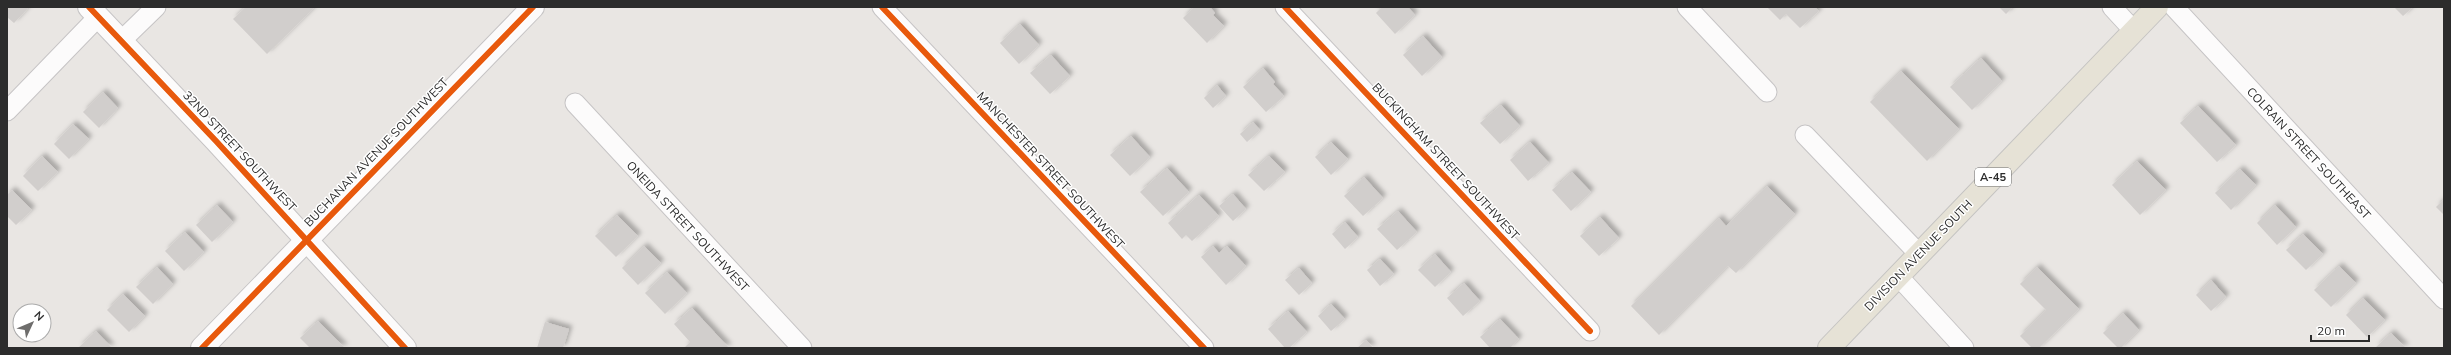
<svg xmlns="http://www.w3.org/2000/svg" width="2451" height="355" font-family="Mulish,sans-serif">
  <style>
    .building { fill: #d1cecc; filter: url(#shadow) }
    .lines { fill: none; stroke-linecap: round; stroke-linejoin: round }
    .minor-casing { stroke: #c6c4c5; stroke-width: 21 }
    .tertiary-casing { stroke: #c6c4c5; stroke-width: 24 }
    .primary-casing { stroke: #c5c4c2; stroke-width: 24 }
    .minor { stroke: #fcfbfb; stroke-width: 19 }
    .tertiary { stroke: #fcfbfb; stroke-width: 22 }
    .primary { stroke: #e6e2d6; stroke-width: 22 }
    .cycleway-casing { stroke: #fff; stroke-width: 8 }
    .cycleway { stroke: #e8590c; stroke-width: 6 }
    .labels { text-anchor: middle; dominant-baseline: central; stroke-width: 3; stroke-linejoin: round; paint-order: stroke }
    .shield { fill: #fff; stroke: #6b6b6b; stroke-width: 1 }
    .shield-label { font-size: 11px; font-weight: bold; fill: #2c2c2c }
    .street-label { font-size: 12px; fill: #2c2c2c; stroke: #fff }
  </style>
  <defs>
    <filter id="shadow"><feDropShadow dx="3.5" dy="-3.5" stdDeviation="2" flood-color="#0004"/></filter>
  </defs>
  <rect width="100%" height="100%" fill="#e9e6e3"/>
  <!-- building -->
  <g class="building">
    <polygon points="7,7 29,7 14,23 7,17"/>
    <polygon points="246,7 315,7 267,54 233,19"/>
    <polygon points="1194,7 1210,7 1215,13 1213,15 1224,26 1207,43 1183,18"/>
    <polygon points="1382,7 1408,7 1415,15 1395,34 1376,13"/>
    <polygon points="1767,7 1815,7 1819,11 1800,28 1786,14 1780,20"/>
    <polygon points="1999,7 2013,7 2006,14"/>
    <polygon points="2394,7 2413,7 2403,16"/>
    <polygon points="1020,24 1039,45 1019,64 1000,43"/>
    <polygon points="1423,36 1442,57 1422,76 1403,55"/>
    <polygon points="1051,55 1070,76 1050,94 1030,73"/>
    <polygon points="1981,58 2002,81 1972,110 1950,87"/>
    <polygon points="1263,68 1275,82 1273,84 1284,96 1266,112 1243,87"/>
    <polygon points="1901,71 1959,129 1927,161 1870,102"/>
    <polygon points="1217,85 1226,96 1213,108 1204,98"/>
    <polygon points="103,92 118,108 99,128 83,112"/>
    <polygon points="1501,105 1520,126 1500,144 1480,123"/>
    <polygon points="2198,106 2236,145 2217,162 2180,123"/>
    <polygon points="1253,122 1260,130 1247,142 1240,134"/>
    <polygon points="73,124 89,139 69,159 54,144"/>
    <polygon points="1131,136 1150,157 1130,176 1110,155"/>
    <polygon points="1331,142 1348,159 1331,175 1315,157"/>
    <polygon points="1530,142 1549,163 1528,181 1510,160"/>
    <polygon points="42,156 58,172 38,191 23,176"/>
    <polygon points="1269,156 1285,172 1264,191 1248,175"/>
    <polygon points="2137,161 2166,190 2140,215 2112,185"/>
    <polygon points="1167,168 1189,192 1163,216 1140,192"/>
    <polygon points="2240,169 2256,185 2231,210 2215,193"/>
    <polygon points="1572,172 1591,192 1571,211 1552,190"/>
    <polygon points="1364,177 1383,198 1363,216 1344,196"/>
    <polygon points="1767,186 1795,214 1736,273 1728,266 1659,335 1631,306 1719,218 1726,226"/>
    <polygon points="12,190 32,210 16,225 7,216 7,195"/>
    <polygon points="1233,194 1246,209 1233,221 1219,206"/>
    <polygon points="1199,195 1219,216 1192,241 1186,235 1182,239 1168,223"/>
    <polygon points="2444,199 2444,215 2436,207"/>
    <polygon points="217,205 233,222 212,242 196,225"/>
    <polygon points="2275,205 2296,227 2277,245 2257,223"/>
    <polygon points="1398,211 1417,232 1397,250 1377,229"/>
    <polygon points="617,215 638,236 616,257 595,236"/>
    <polygon points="1600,217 1619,238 1599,256 1580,236"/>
    <polygon points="1345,222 1358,237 1345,249 1332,234"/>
    <polygon points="185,232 204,252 184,271 165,251"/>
    <polygon points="2303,234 2323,254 2306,270 2286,250"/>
    <polygon points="644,246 661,263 638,285 622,268"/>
    <polygon points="1213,246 1219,253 1227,246 1246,266 1226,285 1201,257"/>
    <polygon points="1435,254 1451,272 1435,287 1418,270"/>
    <polygon points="1380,259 1394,274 1380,286 1367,270"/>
    <polygon points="2339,266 2356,283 2331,307 2314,290"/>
    <polygon points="157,267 173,284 153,304 136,287"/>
    <polygon points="2037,267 2079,309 2039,348 2032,348 2020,336 2046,310 2020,284"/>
    <polygon points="1299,268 1312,283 1299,295 1285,280"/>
    <polygon points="667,272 687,293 665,314 645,293"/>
    <polygon points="2211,280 2226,297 2211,311 2196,295"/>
    <polygon points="1464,283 1480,301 1463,316 1447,298"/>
    <polygon points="123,294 145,316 129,332 107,310"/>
    <polygon points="2363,298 2385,320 2367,337 2346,315"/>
    <polygon points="1331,304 1345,319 1331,331 1318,316"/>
    <polygon points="692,308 729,348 684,348 690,342 674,324"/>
    <polygon points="1288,311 1307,332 1289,348 1285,348 1268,329"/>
    <polygon points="2123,313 2139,330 2121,348 2118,348 2103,333"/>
    <polygon points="1500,319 1519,339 1510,348 1490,348 1480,337"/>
    <polygon points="318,321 345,348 310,348 300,338"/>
    <polygon points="545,322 569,329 563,348 537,348"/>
    <polygon points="96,331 112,348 78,348"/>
    <polygon points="2391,333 2406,348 2375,348"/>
    <polygon points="1366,340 1373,348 1357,348"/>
  </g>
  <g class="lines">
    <defs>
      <g id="minor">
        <polyline points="882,7 1204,348"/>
        <polyline points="1285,7 1590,331"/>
        <polyline points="1687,7 1767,92"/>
        <polyline points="2112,7 2134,31"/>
        <polyline points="2174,7 2444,299"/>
        <polyline points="121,41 156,7"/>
        <polyline points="575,103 802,348"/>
        <polyline points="7,111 98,17"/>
        <polyline points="1805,135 1919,254"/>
        <polyline points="1898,276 1964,348"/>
      </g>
      <g id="tertiary">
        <polyline points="89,7 216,141 405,348"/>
        <polyline points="202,348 533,7"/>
      </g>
      <polyline id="primary" points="1829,348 2157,7"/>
    </defs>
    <!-- minor casing -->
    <use href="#minor" class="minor-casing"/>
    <!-- tertiary casing -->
    <use href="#tertiary" class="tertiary-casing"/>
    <!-- primary casing -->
    <use href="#primary" class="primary-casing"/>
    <!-- minor -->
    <use href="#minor" class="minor"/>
    <!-- tertiary -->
    <use href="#tertiary" class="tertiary"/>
    <!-- primary -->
    <use href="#primary" class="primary"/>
    <defs>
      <g id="cycleway">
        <polyline points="89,7 216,141 405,348"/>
        <polyline points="882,7 1204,348"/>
        <polyline points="1285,7 1590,331"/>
        <polyline points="202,348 533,7"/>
      </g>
    </defs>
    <!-- cycleway casing -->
    <use href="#cycleway" class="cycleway-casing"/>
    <!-- cycleway -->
    <use href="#cycleway" class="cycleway"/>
  </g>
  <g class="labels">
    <!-- shield labels -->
    <rect class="shield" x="1975" y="168" width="36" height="18" rx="3"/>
    <g class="shield-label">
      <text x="1993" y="177">A-45</text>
    </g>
    <!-- street labels -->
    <g class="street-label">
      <text transform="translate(240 151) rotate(47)">32ND STREET SOUTHWEST</text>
      <text transform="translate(376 152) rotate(-46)">BUCHANAN AVENUE SOUTHWEST</text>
      <text transform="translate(2309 153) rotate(47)">COLRAIN STREET SOUTHEAST</text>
      <text transform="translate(1446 161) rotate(47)">BUCKINGHAM STREET SOUTHWEST</text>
      <text transform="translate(1051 170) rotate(47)">MANCHESTER STREET SOUTHWEST</text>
      <text transform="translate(688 226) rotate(47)">ONEIDA STREET SOUTHWEST</text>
      <text transform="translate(1918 255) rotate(-46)">DIVISION AVENUE SOUTH</text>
    </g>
  </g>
  <!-- border -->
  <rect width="2451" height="355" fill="none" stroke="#2c2c2c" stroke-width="16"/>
  <!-- north arrow -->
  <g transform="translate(32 323) rotate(46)"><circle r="19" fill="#ffffff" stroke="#ababab"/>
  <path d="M0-3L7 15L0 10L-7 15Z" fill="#6e6d6c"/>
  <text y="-6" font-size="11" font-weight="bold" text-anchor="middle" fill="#2c2c2c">N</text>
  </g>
  <!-- scale -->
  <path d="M2311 335v6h58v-6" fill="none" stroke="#2c2c2c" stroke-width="2"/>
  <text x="2317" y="335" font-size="12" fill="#2c2c2c" stroke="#ffffff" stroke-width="3" paint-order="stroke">20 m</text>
</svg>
